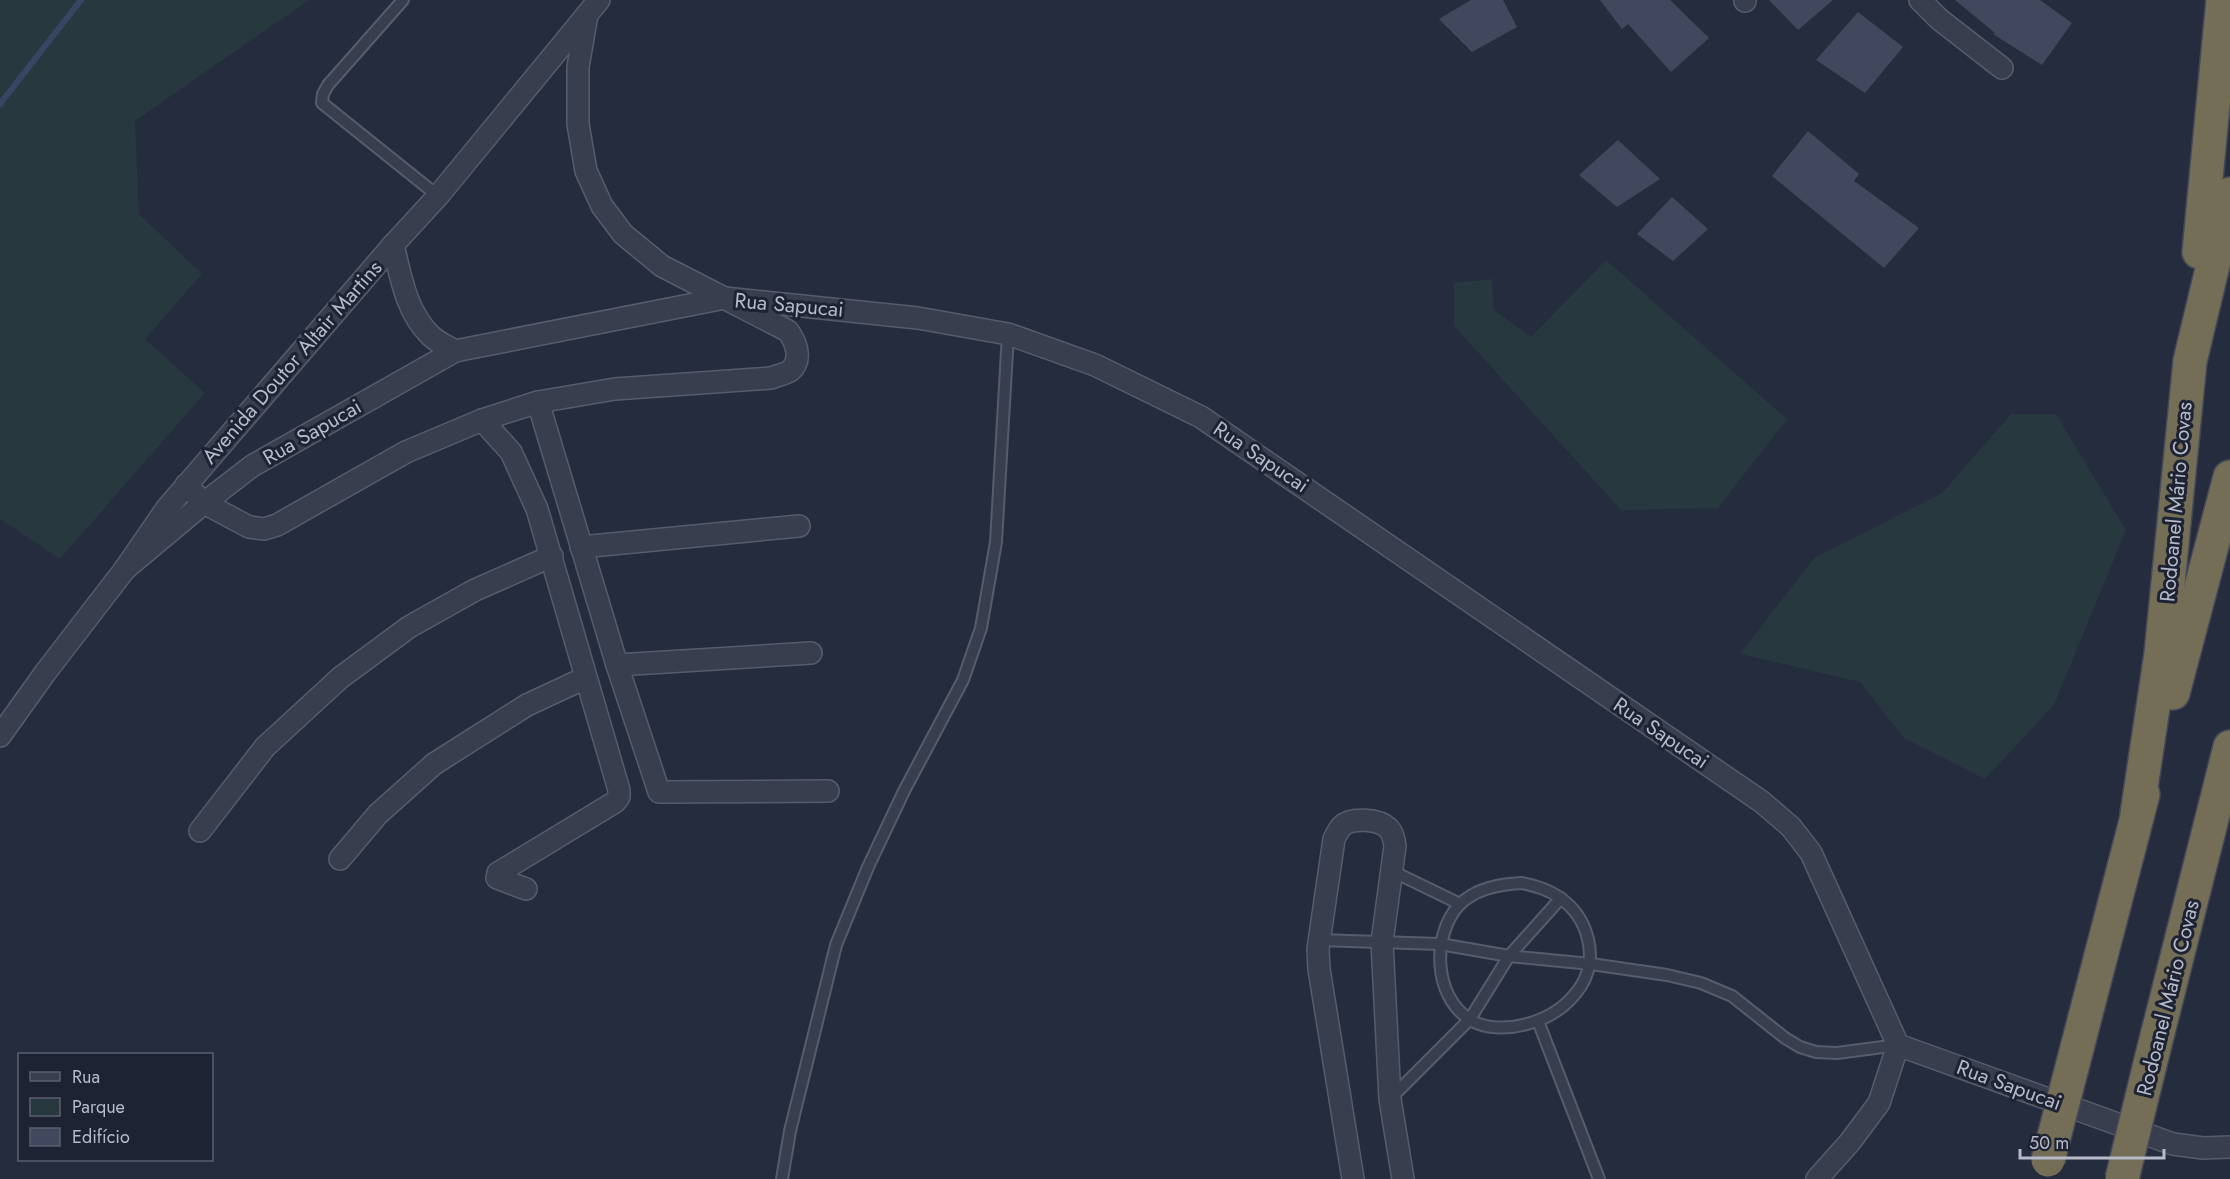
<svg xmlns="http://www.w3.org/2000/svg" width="2230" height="1179" font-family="Jost,sans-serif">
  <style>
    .green { fill: #27383f }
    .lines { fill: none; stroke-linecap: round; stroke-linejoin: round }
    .stream { stroke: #3a4465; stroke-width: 6 }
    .building { fill: #41485e }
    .lane-casing { stroke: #575c6c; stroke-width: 14 }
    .street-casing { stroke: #575c6c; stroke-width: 24 }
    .highway-casing { stroke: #444959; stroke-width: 36 }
    .lane { stroke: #393e4e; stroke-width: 10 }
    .street { stroke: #393e4e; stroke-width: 21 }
    .highway { stroke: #746e57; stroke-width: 33 }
    .highway-bridge-casing { stroke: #444959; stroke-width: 36; stroke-linecap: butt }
    .highway-bridge { stroke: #746e57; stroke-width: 33 }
    .labels { text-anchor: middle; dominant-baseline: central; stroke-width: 6; stroke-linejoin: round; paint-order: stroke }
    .street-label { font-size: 21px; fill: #b6bac9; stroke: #1e2333 }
  </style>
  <rect width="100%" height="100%" fill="#252c3e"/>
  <!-- green -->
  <g class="green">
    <polygon points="0,0 309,0 135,121 139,214 202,274 145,339 205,393 60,559 0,519"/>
    <polygon points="1606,260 1787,419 1718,508 1621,510 1454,326 1454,283 1492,279 1494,310 1531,337"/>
    <polygon points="2011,414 2056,414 2126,530 2054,705 1985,779 1904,738 1860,682 1740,654 1814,558 1942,493"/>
  </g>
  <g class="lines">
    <!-- stream -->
    <polyline class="stream" points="0,104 81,0"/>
  </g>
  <!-- building -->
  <g class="building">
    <polygon points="1471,0 1503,0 1517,27 1472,52 1439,19"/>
    <polygon points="1600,0 1670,0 1709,38 1671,72 1628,24 1622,29"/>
    <polygon points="1769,0 1833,0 1798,30"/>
    <polygon points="1955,0 2040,0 2072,23 2042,65 1993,34 1995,33"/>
    <polygon points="1858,12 1903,47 1865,93 1816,60"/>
    <polygon points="1808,131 1859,174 1854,181 1919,228 1884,268 1772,176"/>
    <polygon points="1618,140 1660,179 1617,207 1579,175"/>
    <polygon points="1672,197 1708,229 1673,261 1637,234"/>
  </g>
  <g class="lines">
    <defs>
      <g id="lane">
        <polyline points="403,0 328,85 323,94 322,103 438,196"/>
        <polyline points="1392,871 1460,904"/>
        <path d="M1522,883C1535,886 1548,889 1560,898C1588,917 1599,957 1581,986C1568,1006 1550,1018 1527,1024C1509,1029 1485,1030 1469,1019C1433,995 1432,935 1459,905C1476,888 1500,884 1522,883Z"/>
        <polyline points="1319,940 1440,944 1509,956 1591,964 1667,975 1701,983 1732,996 1785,1038 1800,1047 1816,1052 1837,1053 1898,1045"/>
        <polyline points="1538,1021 1599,1179"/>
        <polyline points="1390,1099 1470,1019 1509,956 1561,898"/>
        <polyline points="782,1179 790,1131 836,945 868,867 904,791 963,680 981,628 996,542 1008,334"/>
      </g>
      <g id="street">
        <polyline points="1745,0 1745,1"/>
        <polyline points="1920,0 1939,19 2002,68"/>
        <path d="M393,245C401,277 406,312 431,336C437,342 447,346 455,351"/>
        <polyline points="538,402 617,665 659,792 828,791"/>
        <polyline points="482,420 511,452 537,509 619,790 619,797 615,802 498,873 497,878 526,889"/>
        <path d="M186,485L204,503L249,527L264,529L277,525L406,452L482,420L538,402L615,389L771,378C776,376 785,374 790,371C803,360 796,342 788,331L662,266L623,234L602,206L586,171L578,124V67L587,15"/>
        <polyline points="581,547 799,526"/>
        <polyline points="125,569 204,503 252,466 455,351 725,298 918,318 1008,334 1095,365 1201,417 1762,802 1791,827 1811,853 1898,1045 2173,1144 2203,1148 2230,1147"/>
        <polyline points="617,665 811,653"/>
        <polyline points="0,736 45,673 125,569 167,508 393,245 438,196 599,0"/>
        <polyline points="200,831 265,747 340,678 409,627 475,590 552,556"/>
        <polyline points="340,859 378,814 434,764 527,705 585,678"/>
        <path d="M1353,1179L1319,969L1318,949L1334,839C1336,835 1339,829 1342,826C1351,817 1379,819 1388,828C1393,833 1394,839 1395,846L1382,942L1390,1099L1403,1179"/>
        <polyline points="1817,1179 1850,1142 1879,1103 1898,1045"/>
      </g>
      <g id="highway">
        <polyline points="2199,252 2223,0"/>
        <polyline points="2173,693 2230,477"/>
        <polyline points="2137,814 2161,654 2190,361 2230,194"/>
        <polyline points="2077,1048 2143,794"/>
        <polyline points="2152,1056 2230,747"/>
      </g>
    </defs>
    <!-- lane casing -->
    <use href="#lane" class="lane-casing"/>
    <!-- street casing -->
    <use href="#street" class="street-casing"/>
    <!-- highway casing -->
    <use href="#highway" class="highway-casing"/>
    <!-- lane -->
    <use href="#lane" class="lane"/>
    <!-- street -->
    <use href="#street" class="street"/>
    <!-- highway -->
    <use href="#highway" class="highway"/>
    <defs>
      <g id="highway-bridge">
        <polyline points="2048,1160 2077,1048"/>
        <polyline points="2122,1179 2152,1056"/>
      </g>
    </defs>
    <!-- highway-bridge casing -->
    <use href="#highway-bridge" class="highway-bridge-casing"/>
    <!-- highway-bridge -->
    <use href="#highway-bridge" class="highway-bridge"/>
  </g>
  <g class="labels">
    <!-- street labels -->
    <g class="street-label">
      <text transform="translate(789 305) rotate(5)">Rua Sapucai</text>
      <text transform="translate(292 362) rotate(-49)">Avenida Doutor Altair Martins</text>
      <text transform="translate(312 432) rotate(-30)">Rua Sapucai</text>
      <text transform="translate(1261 457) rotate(34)">Rua Sapucai</text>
      <text transform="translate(2176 502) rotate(-85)">Rodoanel Mário Covas</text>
      <text transform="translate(1661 733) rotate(34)">Rua Sapucai</text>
      <text transform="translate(2168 998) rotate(-76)">Rodoanel Mário Covas</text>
      <text transform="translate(2009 1085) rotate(20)">Rua Sapucai</text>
    </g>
  </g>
  <!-- legend -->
  <rect x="18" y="1053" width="195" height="108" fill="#1e2333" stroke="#5b5f6f" stroke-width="1.5"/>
  <rect x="30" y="1072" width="30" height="9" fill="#393e4e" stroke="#5b5f6f" stroke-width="1.5"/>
  <text x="72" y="1083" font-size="18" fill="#b6bac9">Rua</text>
  <rect x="30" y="1098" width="30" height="18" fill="#27383f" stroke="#5b5f6f" stroke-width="1.5"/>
  <text x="72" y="1113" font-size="18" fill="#b6bac9">Parque</text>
  <rect x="30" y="1128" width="30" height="18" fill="#41485e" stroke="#5b5f6f" stroke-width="1.5"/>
  <text x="72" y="1143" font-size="18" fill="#b6bac9">Edifício</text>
  <!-- scale -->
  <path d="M2020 1149v9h144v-9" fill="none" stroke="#b6bac9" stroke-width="3"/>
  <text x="2029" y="1149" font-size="18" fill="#b6bac9" stroke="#1e2333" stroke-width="4.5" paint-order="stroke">50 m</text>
</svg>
